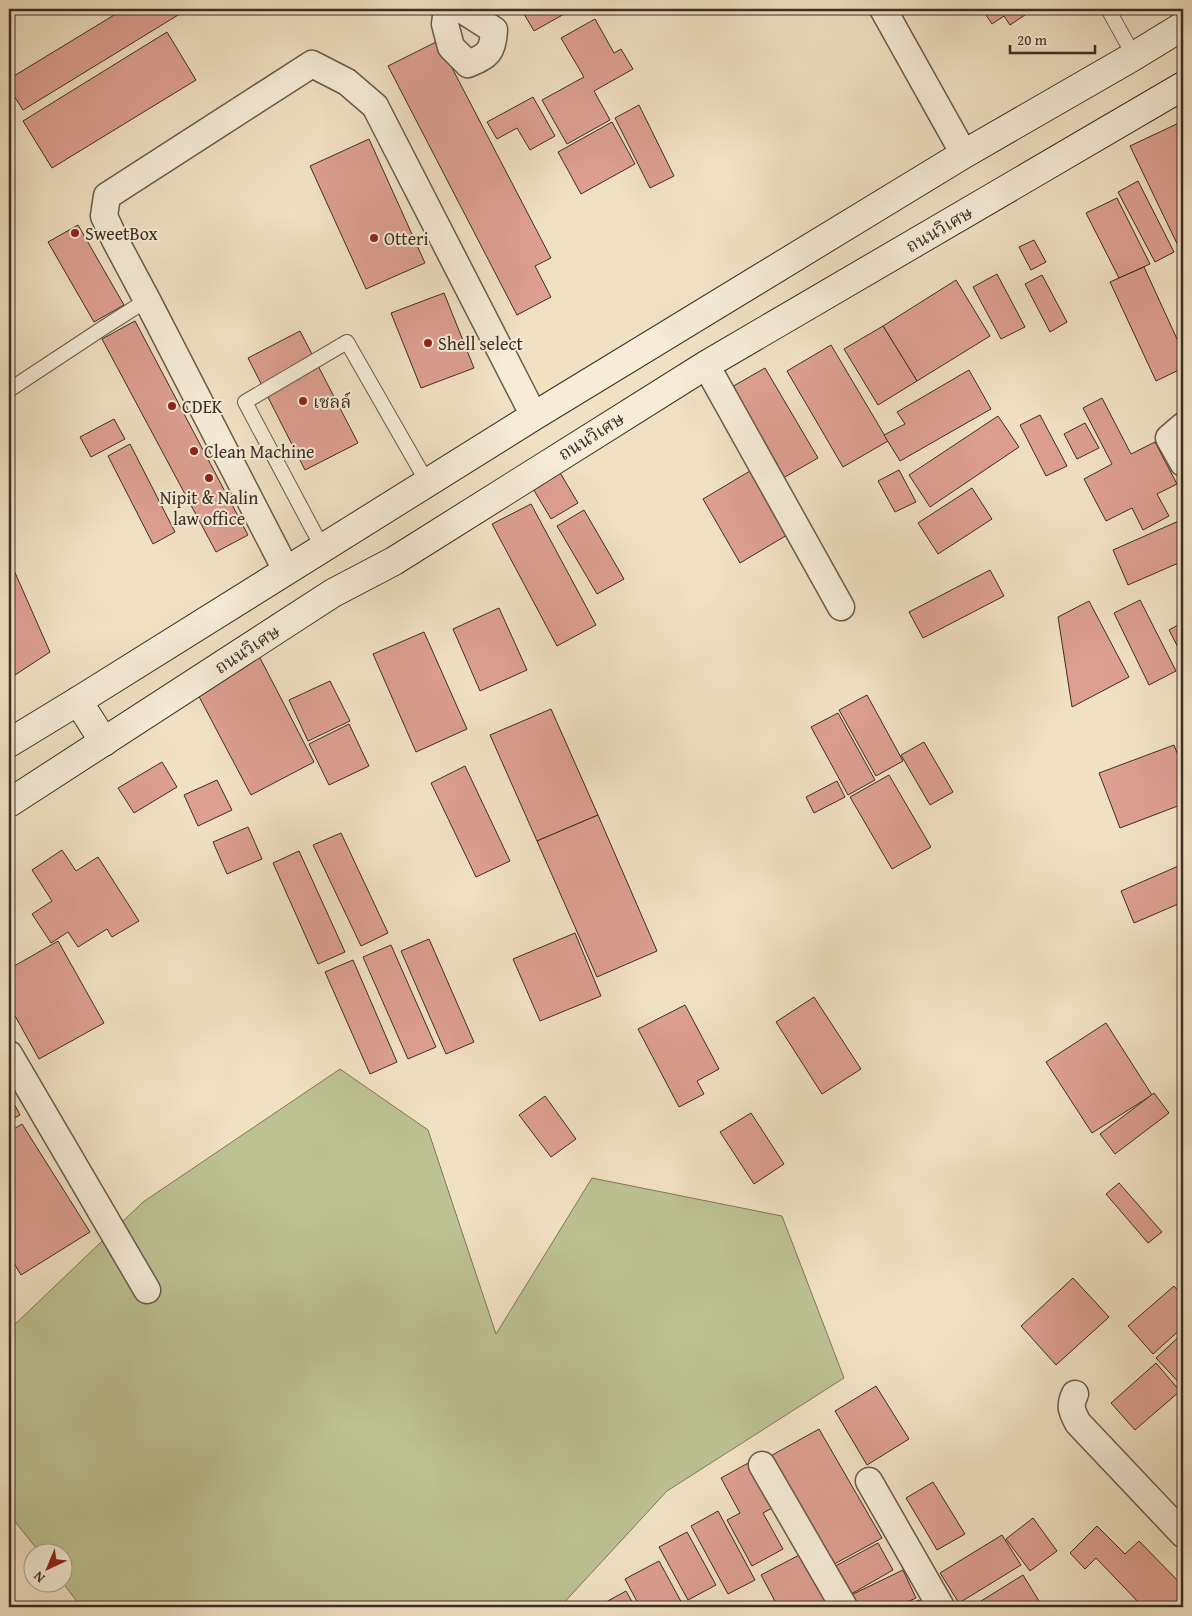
<svg xmlns="http://www.w3.org/2000/svg" width="1192" height="1616" font-family="'Gentium Book Plus','Noto Serif Thai',serif">
  <style>
    .green { fill: #bdc292; stroke: #7e785c }
    .building { fill: #dd9f91; stroke: #3e2d25 }
    .lines { fill: none; stroke-linecap: round; stroke-linejoin: round }
    .service-casing { stroke: #6b5a4c; stroke-width: 16 }
    .minor-casing { stroke: #6b5a4c; stroke-width: 29 }
    .secondary-casing { stroke: #3e2d25; stroke-width: 30 }
    .service { stroke: #f6ecd8; stroke-width: 14 }
    .minor { stroke: #f6ecd8; stroke-width: 26 }
    .secondary { stroke: #f6ecd8; stroke-width: 28 }
    .poi-dot { fill: #8f2418; stroke: #f6ecd8; stroke-width: 2 }
    .labels { text-anchor: middle; dominant-baseline: central; stroke-width: 4; stroke-linejoin: round; paint-order: stroke }
    .street-label { font-size: 18px; fill: #3e2d25; stroke: #f6ecd8 }
    .poi-label { font-size: 18px; fill: #3e2d25; stroke: #f6ecd8; text-anchor: start }
  </style>
  <rect width="100%" height="100%" fill="#f1e1c3"/>
  <filter id="stains"><feTurbulence type="fractalNoise" baseFrequency=".004" numOctaves="4"/><feColorMatrix values="0 0 0 0 .2 0 0 0 0 .09 0 0 0 0 .02 0 0 0 .5 -.17"/></filter>
  <radialGradient id="worn" r=".72"><stop offset=".6" stop-color="#630" stop-opacity="0"/><stop offset="1" stop-color="#630" stop-opacity=".3"/></radialGradient>
  <!-- green -->
  <polygon class="green" points="340,1069 428,1130 496,1334 592,1178 782,1216 844,1378 667,1491 560,1607 81,1607 63,1583 62,1554 40,1553 9,1514 9,1330 143,1202"/>
  <!-- building -->
  <g class="building">
    <polygon points="124,9 181,9 183,12 23,110 9,88 9,79"/>
    <polygon points="521,9 573,9 534,31"/>
    <polygon points="982,9 1034,9 1010,25 1004,16 992,24"/>
    <polygon points="595,19 614,53 621,49 633,69 594,91 610,120 567,144 542,100 584,77 561,38"/>
    <polygon points="167,32 196,80 52,168 23,121"/>
    <polygon points="438,41 551,258 535,266 551,297 517,315 388,66"/>
    <polygon points="533,97 555,136 530,150 517,128 497,139 487,122"/>
    <polygon points="639,105 674,176 650,188 615,118"/>
    <polygon points="1183,121 1183,256 1130,146"/>
    <polygon points="612,122 635,164 581,194 558,152"/>
    <polygon points="369,139 425,263 366,289 310,166"/>
    <polygon points="1138,181 1174,252 1155,262 1118,192"/>
    <polygon points="1117,198 1150,264 1119,278 1086,213"/>
    <polygon points="78,225 124,305 94,322 48,242"/>
    <polygon points="1034,240 1046,262 1031,270 1019,247"/>
    <polygon points="1144,267 1183,352 1183,368 1156,381 1110,282"/>
    <polygon points="997,274 1025,327 1001,339 973,287"/>
    <polygon points="1042,275 1067,322 1050,332 1025,284"/>
    <polygon points="956,280 990,336 917,381 883,326"/>
    <polygon points="444,293 474,368 421,388 391,313"/>
    <polygon points="135,321 248,535 216,552 102,339"/>
    <polygon points="883,326 917,381 878,405 844,349"/>
    <polygon points="300,331 358,443 305,470 248,358"/>
    <polygon points="831,345 888,441 843,467 787,371"/>
    <polygon points="765,368 818,458 783,478 730,388"/>
    <polygon points="969,370 991,409 900,461 884,435 905,424 897,412"/>
    <polygon points="1102,398 1131,454 1155,442 1177,484 1157,494 1169,516 1143,530 1132,508 1106,521 1084,479 1112,464 1083,408"/>
    <polygon points="1040,415 1067,466 1046,476 1020,425"/>
    <polygon points="998,416 1019,447 930,507 909,475"/>
    <polygon points="114,419 125,439 91,457 80,437"/>
    <polygon points="1085,423 1099,448 1077,459 1064,434"/>
    <polygon points="130,444 175,532 153,544 108,456"/>
    <polygon points="899,470 916,502 895,512 878,481"/>
    <polygon points="559,471 578,503 551,519 532,487"/>
    <polygon points="750,471 787,535 740,563 703,499"/>
    <polygon points="972,488 992,519 938,554 918,523"/>
    <polygon points="531,504 596,625 557,646 492,524"/>
    <polygon points="584,510 624,579 597,594 557,526"/>
    <polygon points="1181,520 1183,526 1183,561 1128,585 1113,550"/>
    <polygon points="9,559 50,652 9,679"/>
    <polygon points="990,570 1004,596 923,638 909,612"/>
    <polygon points="1140,600 1176,671 1149,685 1114,613"/>
    <polygon points="1089,601 1129,677 1072,707 1058,617"/>
    <polygon points="499,608 527,670 480,691 453,629"/>
    <polygon points="1183,622 1183,657 1169,630"/>
    <polygon points="424,632 467,729 416,752 373,654"/>
    <polygon points="259,656 314,762 251,795 195,689"/>
    <polygon points="330,681 350,721 308,741 289,700"/>
    <polygon points="867,695 903,761 876,776 839,710"/>
    <polygon points="551,709 598,815 537,841 490,735"/>
    <polygon points="838,713 875,780 848,795 811,727"/>
    <polygon points="349,724 369,766 329,785 309,744"/>
    <polygon points="924,742 953,792 930,805 901,755"/>
    <polygon points="1174,745 1183,768 1183,804 1120,828 1099,773"/>
    <polygon points="162,762 177,787 134,813 118,788"/>
    <polygon points="465,766 510,861 476,877 431,783"/>
    <polygon points="889,775 931,847 892,869 850,797"/>
    <polygon points="217,780 232,810 198,826 184,795"/>
    <polygon points="837,781 845,797 814,813 806,797"/>
    <polygon points="598,815 657,951 597,977 537,841"/>
    <polygon points="248,827 262,859 227,874 213,842"/>
    <polygon points="341,833 388,933 361,946 313,845"/>
    <polygon points="62,850 76,871 98,857 139,921 112,937 107,929 78,947 68,932 51,943 32,914 52,901 32,870"/>
    <polygon points="299,851 345,952 318,964 273,863"/>
    <polygon points="1183,864 1183,902 1134,923 1121,891"/>
    <polygon points="575,933 601,996 540,1021 513,959"/>
    <polygon points="429,939 474,1042 446,1054 401,951"/>
    <polygon points="58,941 104,1023 39,1059 9,1005 9,969"/>
    <polygon points="391,945 436,1047 408,1059 363,957"/>
    <polygon points="353,960 397,1062 370,1074 325,972"/>
    <polygon points="814,997 861,1069 822,1094 776,1022"/>
    <polygon points="685,1005 719,1069 697,1081 704,1094 679,1107 638,1029"/>
    <polygon points="1106,1023 1152,1095 1092,1133 1046,1062"/>
    <polygon points="1154,1093 1169,1113 1115,1154 1100,1134"/>
    <polygon points="9,1094 20,1115 9,1121"/>
    <polygon points="545,1096 576,1139 551,1157 519,1115"/>
    <polygon points="751,1113 784,1164 754,1184 720,1132"/>
    <polygon points="22,1124 90,1232 21,1275 9,1255 9,1132"/>
    <polygon points="1119,1183 1162,1232 1148,1243 1106,1194"/>
    <polygon points="1073,1278 1109,1317 1056,1365 1021,1326"/>
    <polygon points="1174,1286 1183,1297 1183,1327 1153,1354 1128,1326"/>
    <polygon points="1183,1333 1183,1387 1156,1358"/>
    <polygon points="1156,1363 1180,1391 1135,1430 1111,1403"/>
    <polygon points="876,1386 909,1439 867,1465 835,1411"/>
    <polygon points="819,1429 882,1538 829,1567 767,1458"/>
    <polygon points="750,1462 774,1507 763,1513 783,1549 752,1566 727,1520 740,1513 721,1478"/>
    <polygon points="933,1482 965,1534 937,1550 906,1498"/>
    <polygon points="718,1511 755,1580 728,1594 691,1526"/>
    <polygon points="1033,1518 1057,1551 1030,1571 1006,1539"/>
    <polygon points="1097,1526 1125,1554 1139,1541 1183,1586 1183,1599 1174,1607 1143,1607 1096,1558 1085,1569 1070,1553"/>
    <polygon points="687,1532 716,1585 688,1600 659,1547"/>
    <polygon points="1002,1535 1021,1565 959,1603 940,1573"/>
    <polygon points="878,1543 893,1570 846,1597 830,1569"/>
    <polygon points="803,1553 832,1607 778,1607 761,1575"/>
    <polygon points="659,1561 684,1607 640,1607 625,1579"/>
    <polygon points="903,1570 916,1598 896,1607 854,1607 849,1596"/>
    <polygon points="1023,1575 1039,1601 1028,1607 985,1607 981,1601"/>
    <polygon points="626,1591 635,1607 597,1607"/>
    <polygon points="919,1600 922,1607 904,1607"/>
  </g>
  <g class="lines">
    <defs>
      <g id="service">
        <polyline points="1108,9 1134,56"/>
        <polyline points="9,390 103,328 147,300"/>
        <polyline points="322,547 245,402 347,342 427,482"/>
      </g>
      <g id="minor">
        <path d="M447,9L445,24L451,47L468,64C488,56 493,52 494,30L461,9"/>
        <polyline points="883,9 964,154"/>
        <polyline points="706,365 841,607"/>
        <polyline points="1183,426 1169,438 1183,463"/>
        <polyline points="286,570 147,300 115,240 104,216 107,196 312,64 347,82 375,106 534,416"/>
        <polyline points="9,1054 147,1290"/>
        <path d="M1075,1394C1069,1406 1072,1412 1078,1423L1183,1534"/>
        <polyline points="762,1465 844,1607"/>
        <polyline points="869,1481 941,1607"/>
      </g>
      <g id="secondary">
        <polyline points="78,701 104,742"/>
        <polyline points="9,743 78,701 534,416 964,154 1134,56 1183,26"/>
        <polyline points="9,803 333,593 394,561 706,365 1183,86"/>
      </g>
    </defs>
    <!-- service casing -->
    <use href="#service" class="service-casing"/>
    <!-- minor casing -->
    <use href="#minor" class="minor-casing"/>
    <!-- secondary casing -->
    <use href="#secondary" class="secondary-casing"/>
    <!-- service -->
    <use href="#service" class="service"/>
    <!-- minor -->
    <use href="#minor" class="minor"/>
    <!-- secondary -->
    <use href="#secondary" class="secondary"/>
  </g>
  <!-- markers -->
  <g class="poi-dot">
    <circle cx="75" cy="233" r="5"/>
    <circle cx="374" cy="238" r="5"/>
    <circle cx="428" cy="343" r="5"/>
    <circle cx="303" cy="401" r="5"/>
    <circle cx="172" cy="406" r="5"/>
    <circle cx="194" cy="451" r="5"/>
    <circle cx="209" cy="478" r="5"/>
  </g>
  <g class="labels">
    <!-- street labels -->
    <g class="street-label">
      <text transform="translate(939 229) rotate(-30)">ถนนวิเศษ</text>
      <text transform="translate(591 436) rotate(-32)">ถนนวิเศษ</text>
      <text transform="translate(247 649) rotate(-33)">ถนนวิเศษ</text>
    </g>
    <!-- poi labels -->
    <g class="poi-label">
      <text x="85" y="233">SweetBox</text>
      <text x="384" y="238">Otteri</text>
      <text x="438" y="343">Shell select</text>
      <text x="313" y="401">เชลล์</text>
      <text x="182" y="406">CDEK</text>
      <text x="204" y="451">Clean Machine</text>
      <text x="209" y="497" text-anchor="middle">Nipit &amp; Nalin<tspan x="209" dy="21">law office</tspan></text>
    </g>
  </g>
  <!-- margin -->
  <rect width="1192" height="1616" fill="none" stroke="#f1e1c3" stroke-width="30"/>
  <rect x="10" y="10" width="1172" height="1596" fill="none" stroke="#3e2d25" stroke-width="2.5"/>
  <rect x="15" y="15" width="1162" height="1586" fill="none" stroke="#3e2d25"/>
  <!-- north arrow -->
  <g transform="translate(48 1568) rotate(224)"><circle r="24" fill="#f6ecd8" stroke="#aca090"/>
  <path d="M0-4L9 19L0 12L-9 19Z" fill="#8f2418"/>
  <text y="-8" font-size="14" font-weight="bold" text-anchor="middle" fill="#3e2d25">N</text>
  </g>
  <!-- scale -->
  <path d="M1010 45v8h85v-8" fill="none" stroke="#3e2d25" stroke-width="2.5"/>
  <text x="1017" y="45" font-size="15" fill="#3e2d25" stroke="#f6ecd8" stroke-width="4" paint-order="stroke">20 m</text>
  <rect width="100%" height="100%" filter="url(#stains)"/>
  <rect width="100%" height="100%" fill="url(#worn)"/>
</svg>
